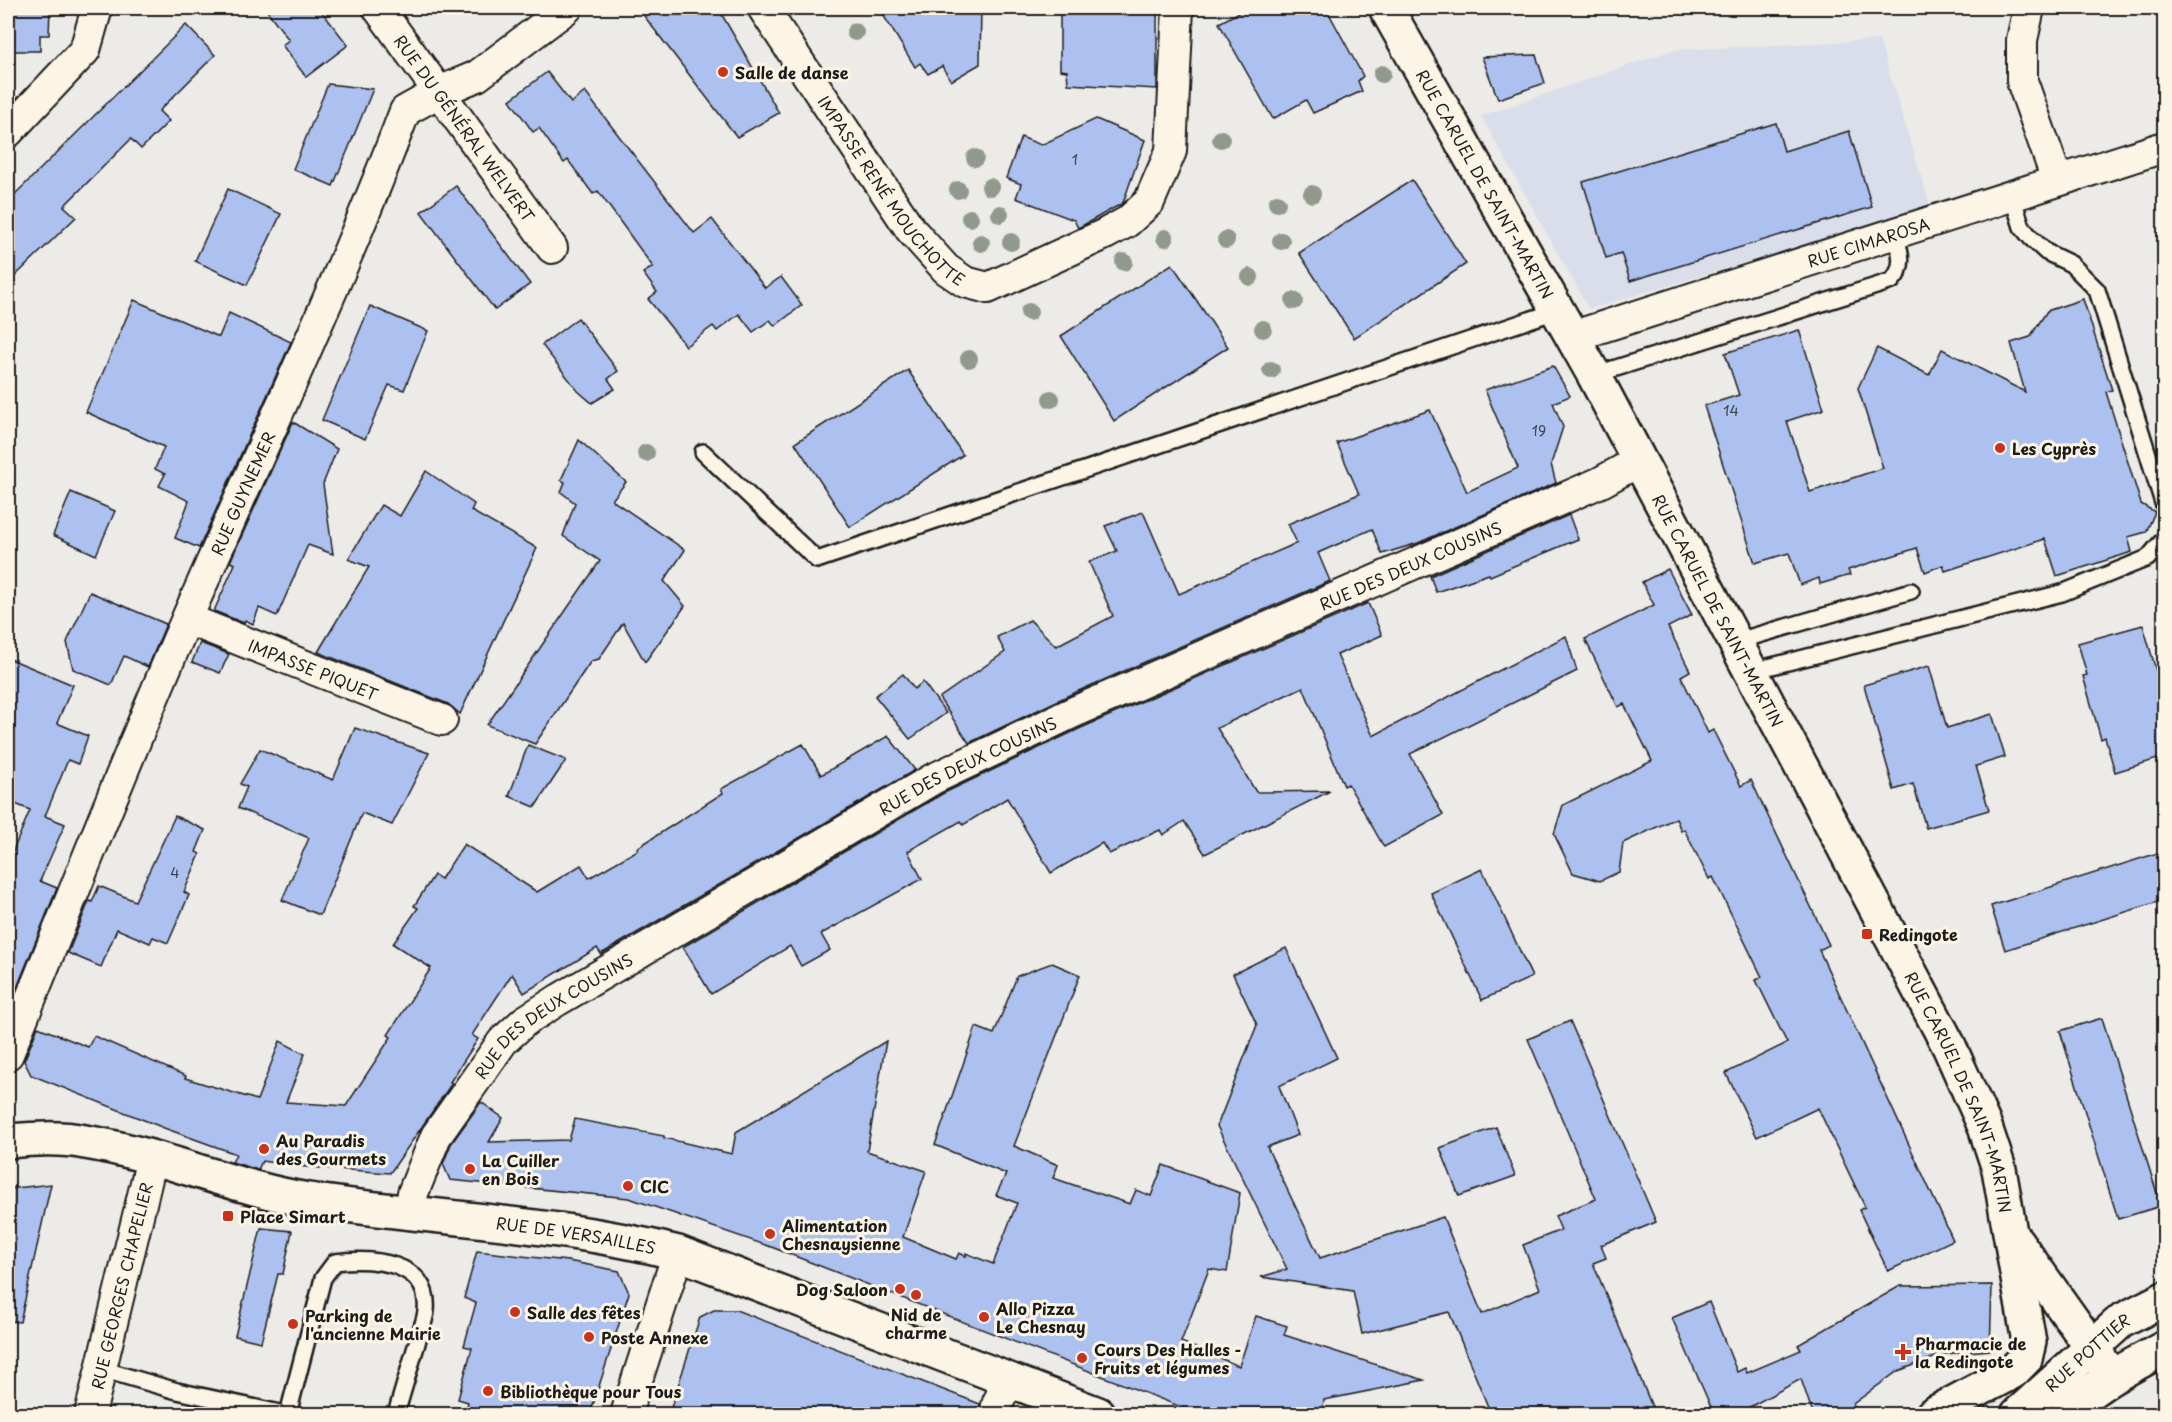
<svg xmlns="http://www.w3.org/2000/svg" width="2172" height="1422" font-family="'Playpen Sans',sans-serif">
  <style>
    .built { fill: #d9deea }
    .building { fill: #adc1f0; stroke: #1c1c1c; stroke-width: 1.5 }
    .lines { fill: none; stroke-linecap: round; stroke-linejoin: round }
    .service-casing { stroke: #1c1c1c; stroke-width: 20 }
    .minor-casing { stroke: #1c1c1c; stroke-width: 34 }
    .tertiary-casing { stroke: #1c1c1c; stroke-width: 38 }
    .secondary-casing { stroke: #1c1c1c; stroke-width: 38 }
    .service { stroke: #fcf5e5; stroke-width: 15 }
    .minor { stroke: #fcf5e5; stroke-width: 30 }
    .tertiary { stroke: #fcf5e5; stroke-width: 33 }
    .secondary { stroke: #fcf5e5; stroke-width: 33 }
    .tree { fill: #91998d }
    .poi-dot { fill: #c8321e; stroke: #fcf5e5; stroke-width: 2 }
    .labels { text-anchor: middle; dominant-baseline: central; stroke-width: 6; stroke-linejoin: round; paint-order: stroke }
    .number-label { font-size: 14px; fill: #404551 }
    .poi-label { font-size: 16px; font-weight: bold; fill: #1c1c1c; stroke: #fcf5e5; text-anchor: start }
    .street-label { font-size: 16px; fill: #1c1c1c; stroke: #fcf5e5 }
  </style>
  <rect width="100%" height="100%" fill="#ecebe7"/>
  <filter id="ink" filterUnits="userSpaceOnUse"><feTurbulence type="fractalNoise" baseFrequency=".0167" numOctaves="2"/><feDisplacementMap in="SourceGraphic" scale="12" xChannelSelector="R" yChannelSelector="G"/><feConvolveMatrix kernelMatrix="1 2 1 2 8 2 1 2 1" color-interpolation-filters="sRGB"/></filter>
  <g filter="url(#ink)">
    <!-- built -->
    <polygon class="built" points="1879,40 1931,208 1589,309 1481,116 1673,50"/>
    <!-- building -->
    <g class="building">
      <polygon points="8,8 50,8 49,35 40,35 40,51 8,51"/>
      <polygon points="265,8 319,8 348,45 306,77 282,45 289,40"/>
      <polygon points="638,8 718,8 779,113 737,137"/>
      <polygon points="879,8 981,8 980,64 951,81 942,66 928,74 920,63 915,67"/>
      <polygon points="1060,8 1157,8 1157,89 1068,84 1067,71 1060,70"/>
      <polygon points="1247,8 1326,8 1363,76 1358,81 1362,91 1313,113 1306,100 1273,119 1219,23"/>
      <polygon points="186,25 215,55 159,111 169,121 141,149 131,139 64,206 76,217 8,283 8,201"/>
      <polygon points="1536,55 1545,83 1498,99 1482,57"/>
      <polygon points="547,72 571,103 585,92 694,233 712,219 765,288 781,277 802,305 775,326 770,320 753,332 739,314 717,331 713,326 686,346 648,299 657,292 643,273 653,267 598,191 593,194 568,160 564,163 539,128 533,132 510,100"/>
      <polygon points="328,84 373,89 333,186 293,169"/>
      <polygon points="1096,119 1145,140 1123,203 1078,228 1074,220 1016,198 1021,184 1006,178 1021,137 1041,145"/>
      <polygon points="1776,123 1784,151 1849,131 1872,207 1630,281 1621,253 1606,258 1583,182"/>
      <polygon points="1412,180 1466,264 1354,338 1299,253"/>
      <polygon points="456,186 530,284 495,310 421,212"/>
      <polygon points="228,189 281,214 247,285 195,261"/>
      <polygon points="1172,264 1228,347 1114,421 1061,336"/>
      <polygon points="2083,299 2112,390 2106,392 2141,504 2155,512 2146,532 2128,537 2132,552 2057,576 2045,539 1945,571 1943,565 1925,572 1917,548 1848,570 1850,575 1820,584 1819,578 1800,585 1789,553 1755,563 1704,406 1739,395 1725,353 1799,330 1824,409 1787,421 1810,492 1883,468 1858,388 1877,348 1929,375 1942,349 2025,392 2011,343 2030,337 2047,311"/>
      <polygon points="134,300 219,337 229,313 291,342 199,548 175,538 189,501 159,486 165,474 155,469 164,447 86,412"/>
      <polygon points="370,306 428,331 404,390 389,385 365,439 322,420"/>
      <polygon points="578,318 618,371 608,379 615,389 592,403 578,391 542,345"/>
      <polygon points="1553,366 1570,396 1553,403 1563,427 1551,464 1556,483 1418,543 1382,554 1372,529 1318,553 1330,581 1067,696 969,743 939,698 1005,652 997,637 1030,620 1056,646 1113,616 1089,562 1117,551 1105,526 1143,512 1179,594 1297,543 1288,524 1359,494 1337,443 1430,410 1467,492 1518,468 1485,390"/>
      <polygon points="908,370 963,455 850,527 795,443"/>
      <polygon points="293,422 337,449 323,484 333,554 308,545 277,616 259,608 253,624 245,620 244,623 214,611 235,564 230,562"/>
      <polygon points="579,440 626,482 612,500 685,550 664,581 685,606 645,662 623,623 599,659 591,661 535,744 487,725 600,561 563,536 575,503 561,492 565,482 561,480"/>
      <polygon points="426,471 474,504 471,511 537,548 460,714 448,704 318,652 369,567 348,559 381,505 400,516"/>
      <polygon points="71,492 115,511 96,555 53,535"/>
      <polygon points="1569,515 1578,539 1490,576 1489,574 1436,592 1430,576"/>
      <polygon points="1668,569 1692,615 1668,627 1690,671 1681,676 1708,733 1713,730 1741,786 1751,780 1829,945 1819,950 1953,1240 1888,1271 1859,1210 1865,1207 1818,1108 1757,1137 1726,1073 1787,1043 1756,980 1762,977 1713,877 1709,879 1684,829 1681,831 1676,818 1623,843 1619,872 1600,881 1573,873 1554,834 1563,805 1652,761 1624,704 1618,707 1585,639 1654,605 1642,582"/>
      <polygon points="90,592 166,624 148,667 124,656 111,685 73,669 67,642"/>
      <polygon points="1368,603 1382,635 1337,655 1373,736 1566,636 1577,671 1410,754 1443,815 1384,847 1348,784 1344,786 1303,687 1217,728 1256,792 1330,791 1205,854 1184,821 1163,835 1160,830 1109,854 1102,843 1051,873 1007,798 963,825 961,821 908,851 922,879 821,934 830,950 801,966 790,946 711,994 683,947 942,794 1081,728"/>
      <polygon points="2143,625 2164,698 2164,757 2115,772 2105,737 2101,739 2083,676 2087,675 2078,643"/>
      <polygon points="200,643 229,654 220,673 192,662"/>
      <polygon points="8,658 73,685 57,723 88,736 78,764 68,760 45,816 65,824 40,881 57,888 8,1010 8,863 30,810 8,801"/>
      <polygon points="1929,666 1947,728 1992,714 2005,757 1976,766 1989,810 1926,828 1913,784 1894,790 1864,685"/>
      <polygon points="903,674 914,689 923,682 946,713 910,739 875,696"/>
      <polygon points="355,728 429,753 392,825 362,813 320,915 282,900 309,838 238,808 247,787 240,784 260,749 333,780"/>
      <polygon points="888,736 915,770 601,954 597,948 524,993 512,974 472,1035 478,1039 450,1082 452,1083 390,1173 294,1166 262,1161 258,1170 235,1163 232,1162 236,1154 164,1128 31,1075 24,1061 38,1027 88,1047 94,1036 186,1076 185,1078 257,1100 280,1041 305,1054 286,1102 346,1106 391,1037 388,1035 431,968 393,944 418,908 414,906 434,875 441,879 464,844 537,892 581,865 589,878 638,850 637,848 723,793 721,789 803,744 821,775"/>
      <polygon points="528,745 566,760 535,807 509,796"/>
      <polygon points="175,816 205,830 196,852 200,854 184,892 189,895 168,943 153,937 150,943 117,929 101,967 68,953 89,901 92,902 99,886 135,901"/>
      <polygon points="2164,851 2164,900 2005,950 1991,906"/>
      <polygon points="1482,869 1532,977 1482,1000 1431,893"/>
      <polygon points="1286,948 1337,1058 1279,1086 1298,1135 1267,1147 1320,1258 1443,1217 1482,1314 1540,1289 1523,1245 1561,1230 1555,1216 1596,1199 1528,1039 1570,1021 1656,1222 1601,1245 1606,1258 1593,1263 1655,1414 1491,1414 1449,1312 1362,1334 1353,1291 1261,1277 1287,1269 1217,1126 1257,1025 1233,974"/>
      <polygon points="1052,963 1080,975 1014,1146 1058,1165 1053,1178 1130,1204 1136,1190 1151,1196 1163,1165 1240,1193 1227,1272 1209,1269 1181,1342 1239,1366 1256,1316 1287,1326 1284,1335 1424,1380 1324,1400 1322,1414 1199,1414 774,1248 629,1198 450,1180 443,1164 451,1144 481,1102 503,1118 489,1142 569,1140 575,1119 664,1136 664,1138 732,1154 736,1132 886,1041 867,1151 926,1171 903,1237 956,1259 959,1253 966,1256 966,1253 993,1264 1017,1203 996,1195 1006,1174 935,1145 976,1027 994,1034 1017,976"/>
      <polygon points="2102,1018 2161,1206 2118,1219 2060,1031"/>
      <polygon points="1496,1127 1515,1176 1459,1196 1440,1148"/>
      <polygon points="51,1184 20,1322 8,1321 8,1189"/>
      <polygon points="261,1228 292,1231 283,1274 278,1274 261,1342 235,1336"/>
      <polygon points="477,1251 568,1261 619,1271 629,1293 590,1414 465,1414 468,1402 458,1399 472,1348 464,1346 476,1303 464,1298"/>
      <polygon points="1992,1285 1990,1350 1944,1354 1898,1371 1853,1404 1857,1414 1813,1414 1801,1379 1737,1414 1714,1414 1672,1318 1709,1302 1737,1372 1745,1368 1747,1373 1801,1350 1798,1345 1900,1286"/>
      <polygon points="714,1310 736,1310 980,1404 978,1414 669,1414 700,1317"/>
    </g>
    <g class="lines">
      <defs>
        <g id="service">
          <polyline points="2012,196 2022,227 2031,238 2046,252 2071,264 2097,290 2164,506"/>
          <path d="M1594,375L1892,281C1906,266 1900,251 1895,233"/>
          <polyline points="703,452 817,560 1556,311"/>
          <polyline points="1734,642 1911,591"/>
          <polyline points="1753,675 1768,667 2062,593 2148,558 2164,539"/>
          <polyline points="101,1369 177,1391 285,1414"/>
          <path d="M288,1414L323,1278L335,1262C370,1258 431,1260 426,1311C425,1322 419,1333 417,1343C410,1367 403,1391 396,1414"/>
        </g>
        <g id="minor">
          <path id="s1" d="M378,8L552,248"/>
          <path id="s2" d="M763,8L911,230L946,269L965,282L988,288L1105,234L1127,222L1149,202L1171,151L1178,8"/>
          <polyline points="2029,8 2022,40 2022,81 2057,180"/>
          <polyline points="8,132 85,50 97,8"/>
          <path id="s3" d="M1571,337L2164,147"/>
          <path id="s4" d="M187,619L442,720"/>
          <path id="s5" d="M8,1054C68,908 125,761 188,616C261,448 340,282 405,111L441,91L477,76L567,8"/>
          <path id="s6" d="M410,1212L413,1193L436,1136L503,1041L525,1021L558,1000L933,779L1074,712L1601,482L1639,461"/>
          <path id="s7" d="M90,1414L152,1158"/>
          <polyline points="626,1414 678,1253"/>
          <polyline points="995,1414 998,1402 1009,1382"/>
        </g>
        <g id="tertiary">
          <path id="s8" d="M1386,8L1594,375L1949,1046L1985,1127L1999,1169L2029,1342L2025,1359L2012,1372L1933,1414"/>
          <polyline points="2016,1241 2112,1376"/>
        </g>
        <g id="secondary">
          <path id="s9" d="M8,1141C33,1139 59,1137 85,1142C161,1154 233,1188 309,1200C433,1219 557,1222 678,1253L1098,1414"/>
          <path id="s10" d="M2018,1414L2121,1321L2164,1299"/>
          <path d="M2066,1414C2093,1384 2129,1368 2164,1348"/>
        </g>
      </defs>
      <!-- service casing -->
      <use href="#service" class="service-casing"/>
      <!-- minor casing -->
      <use href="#minor" class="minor-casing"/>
      <!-- tertiary casing -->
      <use href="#tertiary" class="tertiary-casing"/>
      <!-- secondary casing -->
      <use href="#secondary" class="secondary-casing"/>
      <!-- service -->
      <use href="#service" class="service"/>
      <!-- minor -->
      <use href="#minor" class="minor"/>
      <!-- tertiary -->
      <use href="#tertiary" class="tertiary"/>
      <!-- secondary -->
      <use href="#secondary" class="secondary"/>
    </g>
    <!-- trees -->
    <g class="tree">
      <circle cx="855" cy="32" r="9"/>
      <circle cx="1382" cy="74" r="9"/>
      <circle cx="1221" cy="139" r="9"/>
      <circle cx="975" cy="158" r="9"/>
      <circle cx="990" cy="187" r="9"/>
      <circle cx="958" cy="190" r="9"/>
      <circle cx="1312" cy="194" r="9"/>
      <circle cx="1277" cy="203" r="9"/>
      <circle cx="1000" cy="214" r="9"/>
      <circle cx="970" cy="218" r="9"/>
      <circle cx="1165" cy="238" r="9"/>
      <circle cx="1226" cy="240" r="9"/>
      <circle cx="1281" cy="241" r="9"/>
      <circle cx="1011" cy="242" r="9"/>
      <circle cx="981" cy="243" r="9"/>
      <circle cx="1124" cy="262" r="9"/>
      <circle cx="1250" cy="277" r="9"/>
      <circle cx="1294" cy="301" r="9"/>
      <circle cx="1029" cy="312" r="9"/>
      <circle cx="1263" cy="329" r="9"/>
      <circle cx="969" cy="359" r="9"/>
      <circle cx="1271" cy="370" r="9"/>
      <circle cx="1051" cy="399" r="9"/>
      <circle cx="646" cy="453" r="9"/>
    </g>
  </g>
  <!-- markers -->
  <g class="poi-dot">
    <circle cx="723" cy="72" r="6"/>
    <circle cx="2000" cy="448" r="6"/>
    <rect x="1861" y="928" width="12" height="12" rx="3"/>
    <circle cx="264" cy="1149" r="6"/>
    <circle cx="470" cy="1169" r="6"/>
    <circle cx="628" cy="1186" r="6"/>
    <rect x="222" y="1210" width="12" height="12" rx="3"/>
    <circle cx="770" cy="1234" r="6"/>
    <circle cx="900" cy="1289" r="6"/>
    <circle cx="916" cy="1295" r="6"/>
    <circle cx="515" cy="1312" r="6"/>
    <circle cx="984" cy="1317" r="6"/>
    <circle cx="293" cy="1324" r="6"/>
    <circle cx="589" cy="1337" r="6"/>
    <path d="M1900 1343h6v6h6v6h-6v6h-6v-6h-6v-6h6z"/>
    <circle cx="1082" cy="1358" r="6"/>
    <circle cx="488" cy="1391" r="6"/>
  </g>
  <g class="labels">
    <!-- number labels -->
    <g class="number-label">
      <text x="1075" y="159">1</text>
      <text x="1731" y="410">14</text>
      <text x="1539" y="430">19</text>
      <text x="175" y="872">4</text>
    </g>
    <!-- poi labels -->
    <g class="poi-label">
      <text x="735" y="72">Salle de danse</text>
      <text x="2012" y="448">Les Cyprès</text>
      <text x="1879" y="934">Redingote</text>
      <text x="276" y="1140">Au Paradis<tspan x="276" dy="18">des Gourmets</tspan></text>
      <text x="482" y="1160">La Cuiller<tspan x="482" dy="18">en Bois</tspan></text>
      <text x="640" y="1186">CIC</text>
      <text x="240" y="1216">Place Simart</text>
      <text x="782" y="1225">Alimentation<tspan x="782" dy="18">Chesnaysienne</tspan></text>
      <text x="888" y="1289" text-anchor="end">Dog Saloon</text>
      <text x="996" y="1308">Allo Pizza<tspan x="996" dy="18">Le Chesnay</tspan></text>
      <text x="527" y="1312">Salle des fêtes</text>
      <text x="916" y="1314" text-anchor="middle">Nid de<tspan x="916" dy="18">charme</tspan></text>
      <text x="305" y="1315">Parking de<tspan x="305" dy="18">l'ancienne Mairie</tspan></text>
      <text x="601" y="1337">Poste Annexe</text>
      <text x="1915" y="1343">Pharmacie de<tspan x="1915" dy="18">la Redingote</tspan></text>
      <text x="1094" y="1349">Cours Des Halles -<tspan x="1094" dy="18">Fruits et légumes</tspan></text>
      <text x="500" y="1391">Bibliothèque pour Tous</text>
    </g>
    <!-- street labels -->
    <g class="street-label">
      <text stroke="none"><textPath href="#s1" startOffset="148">RUE DU GÉNÉRAL WELVERT</textPath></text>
      <text stroke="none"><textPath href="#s8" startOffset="202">RUE CARUEL DE SAINT-MARTIN</textPath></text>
      <text stroke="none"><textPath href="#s2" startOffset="224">IMPASSE RENÉ MOUCHOTTE</textPath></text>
      <text stroke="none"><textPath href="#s3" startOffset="312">RUE CIMAROSA</textPath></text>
      <text stroke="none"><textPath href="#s5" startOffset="608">RUE GUYNEMER</textPath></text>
      <text stroke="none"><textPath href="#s6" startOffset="1224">RUE DES DEUX COUSINS</textPath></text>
      <text stroke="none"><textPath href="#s8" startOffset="688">RUE CARUEL DE SAINT-MARTIN</textPath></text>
      <text stroke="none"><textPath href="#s4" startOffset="136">IMPASSE PIQUET</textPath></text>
      <text stroke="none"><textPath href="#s6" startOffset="738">RUE DES DEUX COUSINS</textPath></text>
      <text stroke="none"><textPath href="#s6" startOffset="252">RUE DES DEUX COUSINS</textPath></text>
      <text stroke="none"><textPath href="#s8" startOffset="1228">RUE CARUEL DE SAINT-MARTIN</textPath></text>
      <text stroke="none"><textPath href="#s9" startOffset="578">RUE DE VERSAILLES</textPath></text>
      <text stroke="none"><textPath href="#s7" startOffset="132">RUE GEORGES CHAPELIER</textPath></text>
      <text stroke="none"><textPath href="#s10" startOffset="93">RUE POTTIER</textPath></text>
    </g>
  </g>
  <!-- margin -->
  <rect width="2172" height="1422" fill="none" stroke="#fcf5e5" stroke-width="30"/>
  <rect x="15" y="15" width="2142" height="1392" fill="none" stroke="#1c1c1c" stroke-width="2" filter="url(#ink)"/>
</svg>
